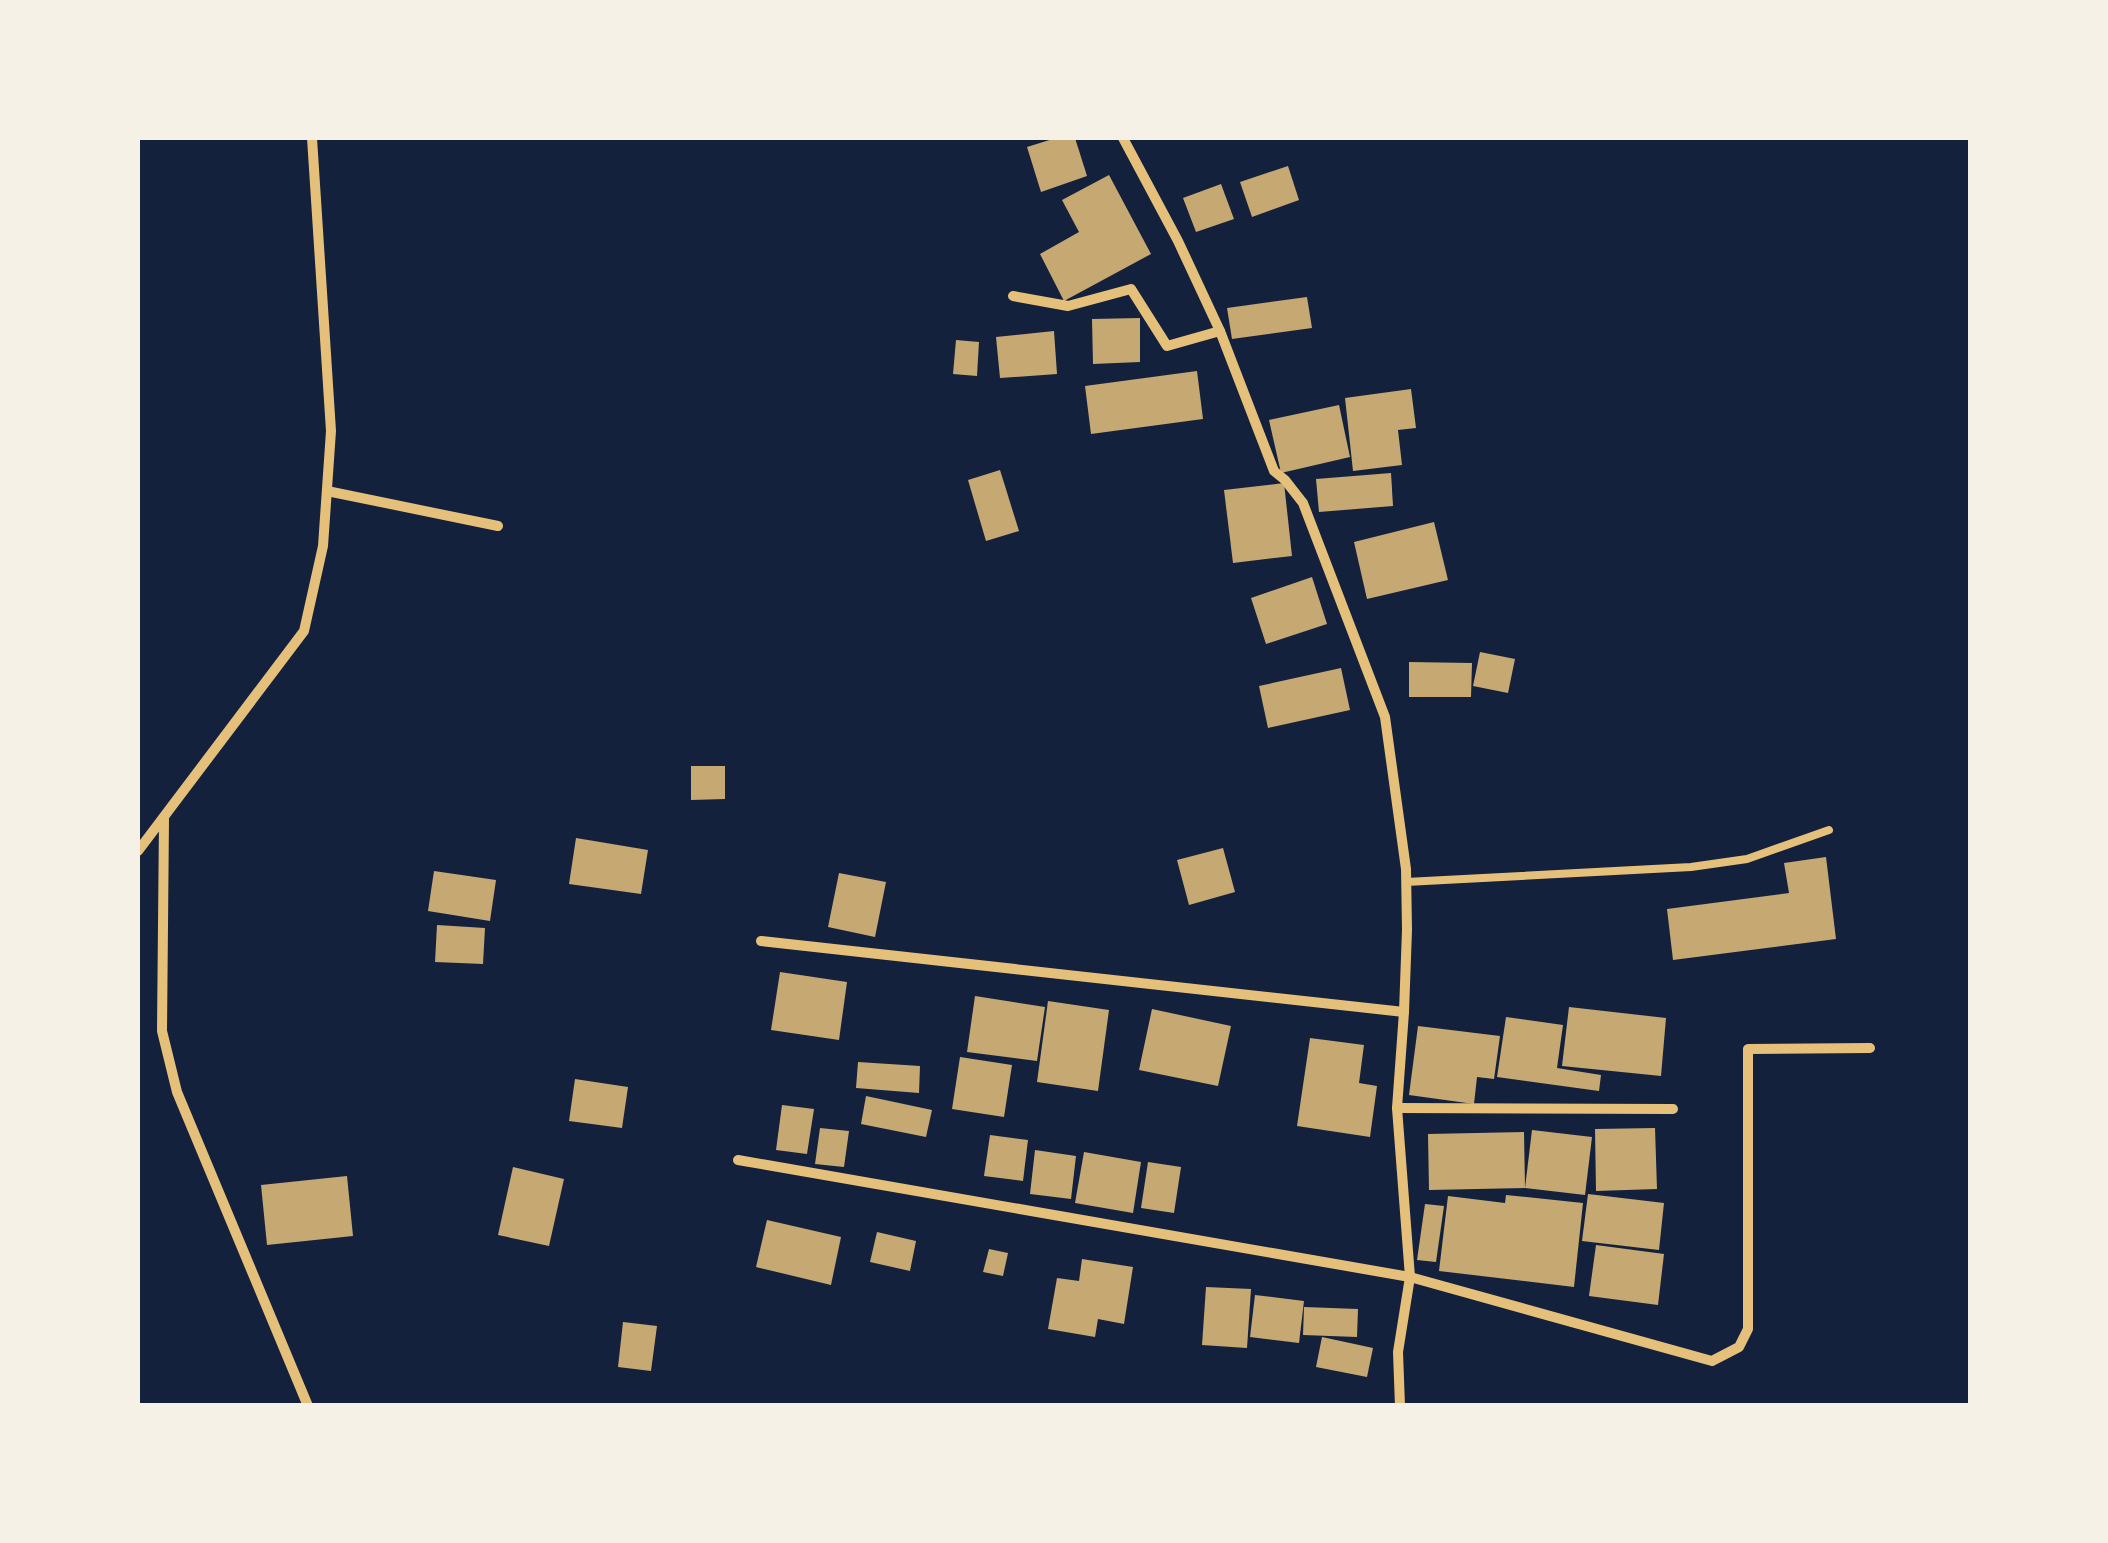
<svg xmlns="http://www.w3.org/2000/svg" width="2108" height="1543" font-family="Cabin,sans-serif">
  <style>
    .building { fill: #c6a872 }
    .lines { fill: none; stroke-linecap: round; stroke-linejoin: round }
    .service { stroke: #e5c07b; stroke-width: 8 }
    .minor { stroke: #e5c07b; stroke-width: 10 }
  </style>
  <rect width="100%" height="100%" fill="#14213d"/>
  <!-- building -->
  <g class="building">
    <polygon points="1056,138 1075,138 1087,176 1041,192 1027,147"/>
    <polygon points="1288,166 1299,200 1252,217 1240,182"/>
    <polygon points="1109,175 1151,254 1064,301 1040,254 1079,232 1062,200"/>
    <polygon points="1221,184 1234,219 1196,232 1183,198"/>
    <polygon points="1307,297 1312,328 1232,339 1227,308"/>
    <polygon points="1140,318 1140,362 1093,364 1092,319"/>
    <polygon points="1054,331 1057,374 1000,378 996,337"/>
    <polygon points="956,340 979,342 977,376 953,374"/>
    <polygon points="1197,371 1203,419 1091,434 1085,386"/>
    <polygon points="1411,389 1416,428 1398,430 1402,465 1353,471 1345,398"/>
    <polygon points="1339,405 1350,457 1281,473 1269,420"/>
    <polygon points="1000,470 1019,531 986,541 968,480"/>
    <polygon points="1391,473 1393,506 1319,512 1316,479"/>
    <polygon points="1284,483 1292,556 1233,563 1224,490"/>
    <polygon points="1434,522 1448,580 1367,599 1354,542"/>
    <polygon points="1312,577 1327,624 1266,644 1251,598"/>
    <polygon points="1480,652 1515,659 1508,693 1473,686"/>
    <polygon points="1409,662 1472,663 1471,697 1409,697"/>
    <polygon points="1341,668 1350,710 1268,728 1259,686"/>
    <polygon points="691,766 725,766 725,799 691,800"/>
    <polygon points="576,838 648,850 641,894 569,884"/>
    <polygon points="1223,848 1235,892 1189,905 1177,860"/>
    <polygon points="1826,857 1836,939 1673,960 1667,909 1789,893 1784,863"/>
    <polygon points="434,871 496,880 490,921 428,911"/>
    <polygon points="839,873 886,882 875,937 828,927"/>
    <polygon points="437,925 485,928 483,964 435,962"/>
    <polygon points="780,972 847,982 839,1040 771,1030"/>
    <polygon points="975,996 1045,1007 1037,1061 967,1052"/>
    <polygon points="1048,1001 1109,1010 1098,1091 1037,1082"/>
    <polygon points="1569,1007 1666,1018 1661,1076 1562,1066"/>
    <polygon points="1152,1009 1231,1026 1218,1086 1139,1070"/>
    <polygon points="1506,1017 1563,1025 1557,1068 1601,1075 1599,1091 1497,1077"/>
    <polygon points="1418,1026 1500,1036 1494,1079 1477,1077 1474,1104 1409,1095"/>
    <polygon points="1310,1038 1364,1045 1359,1083 1377,1086 1370,1137 1297,1126"/>
    <polygon points="960,1057 1012,1065 1004,1117 952,1109"/>
    <polygon points="858,1062 920,1066 919,1093 856,1088"/>
    <polygon points="575,1079 628,1087 622,1128 569,1121"/>
    <polygon points="866,1096 932,1110 926,1137 861,1124"/>
    <polygon points="782,1105 814,1109 807,1154 776,1150"/>
    <polygon points="820,1128 849,1131 844,1167 815,1164"/>
    <polygon points="1655,1128 1657,1189 1596,1191 1595,1129"/>
    <polygon points="1532,1130 1592,1137 1585,1195 1525,1188"/>
    <polygon points="1524,1132 1525,1188 1429,1190 1428,1134"/>
    <polygon points="990,1135 1028,1140 1023,1181 984,1176"/>
    <polygon points="1035,1150 1076,1156 1071,1199 1030,1194"/>
    <polygon points="1084,1152 1141,1162 1133,1213 1075,1203"/>
    <polygon points="1148,1162 1181,1167 1174,1213 1141,1208"/>
    <polygon points="513,1167 564,1179 549,1246 498,1235"/>
    <polygon points="347,1176 353,1236 267,1245 261,1185"/>
    <polygon points="1588,1194 1664,1203 1659,1250 1582,1241"/>
    <polygon points="1506,1195 1583,1203 1574,1287 1439,1271 1448,1196 1505,1203"/>
    <polygon points="1425,1204 1444,1206 1436,1262 1417,1260"/>
    <polygon points="767,1220 841,1237 831,1285 756,1267"/>
    <polygon points="877,1232 916,1241 910,1271 870,1262"/>
    <polygon points="1596,1245 1664,1254 1658,1305 1589,1296"/>
    <polygon points="989,1249 1008,1253 1003,1276 983,1272"/>
    <polygon points="1082,1259 1133,1267 1124,1324 1098,1319 1095,1337 1048,1329 1057,1278 1079,1281"/>
    <polygon points="1206,1287 1251,1289 1247,1348 1202,1345"/>
    <polygon points="1255,1295 1304,1301 1299,1343 1250,1337"/>
    <polygon points="1304,1307 1358,1309 1357,1337 1303,1335"/>
    <polygon points="623,1322 657,1326 651,1371 618,1367"/>
    <polygon points="1322,1337 1373,1348 1367,1377 1316,1367"/>
  </g>
  <g class="lines">
    <!-- service -->
    <polyline class="service" points="1406,882 1691,867 1747,859 1829,830"/>
    <!-- minor -->
    <g class="minor">
      <polyline points="1123,138 1178,241 1220,331 1274,471 1285,480 1303,503 1385,717 1406,869 1407,930 1404,1012 1397,1108 1410,1277 1398,1352 1400,1406"/>
      <polyline points="1013,296 1068,306 1131,289 1167,346 1220,331"/>
      <polyline points="327,491 498,526"/>
      <polyline points="164,819 162,1031 177,1092 308,1406"/>
      <polyline points="138,851 304,631 323,546 331,431 312,138"/>
      <polyline points="761,941 1404,1012"/>
      <polyline points="1397,1108 1673,1109"/>
      <polyline points="738,1160 1410,1277 1712,1361 1739,1347 1748,1329 1748,1049 1870,1048"/>
    </g>
  </g>
  <!-- border -->
  <rect width="2108" height="1543" fill="none" stroke="#f6f1e7" stroke-width="280"/>
</svg>
